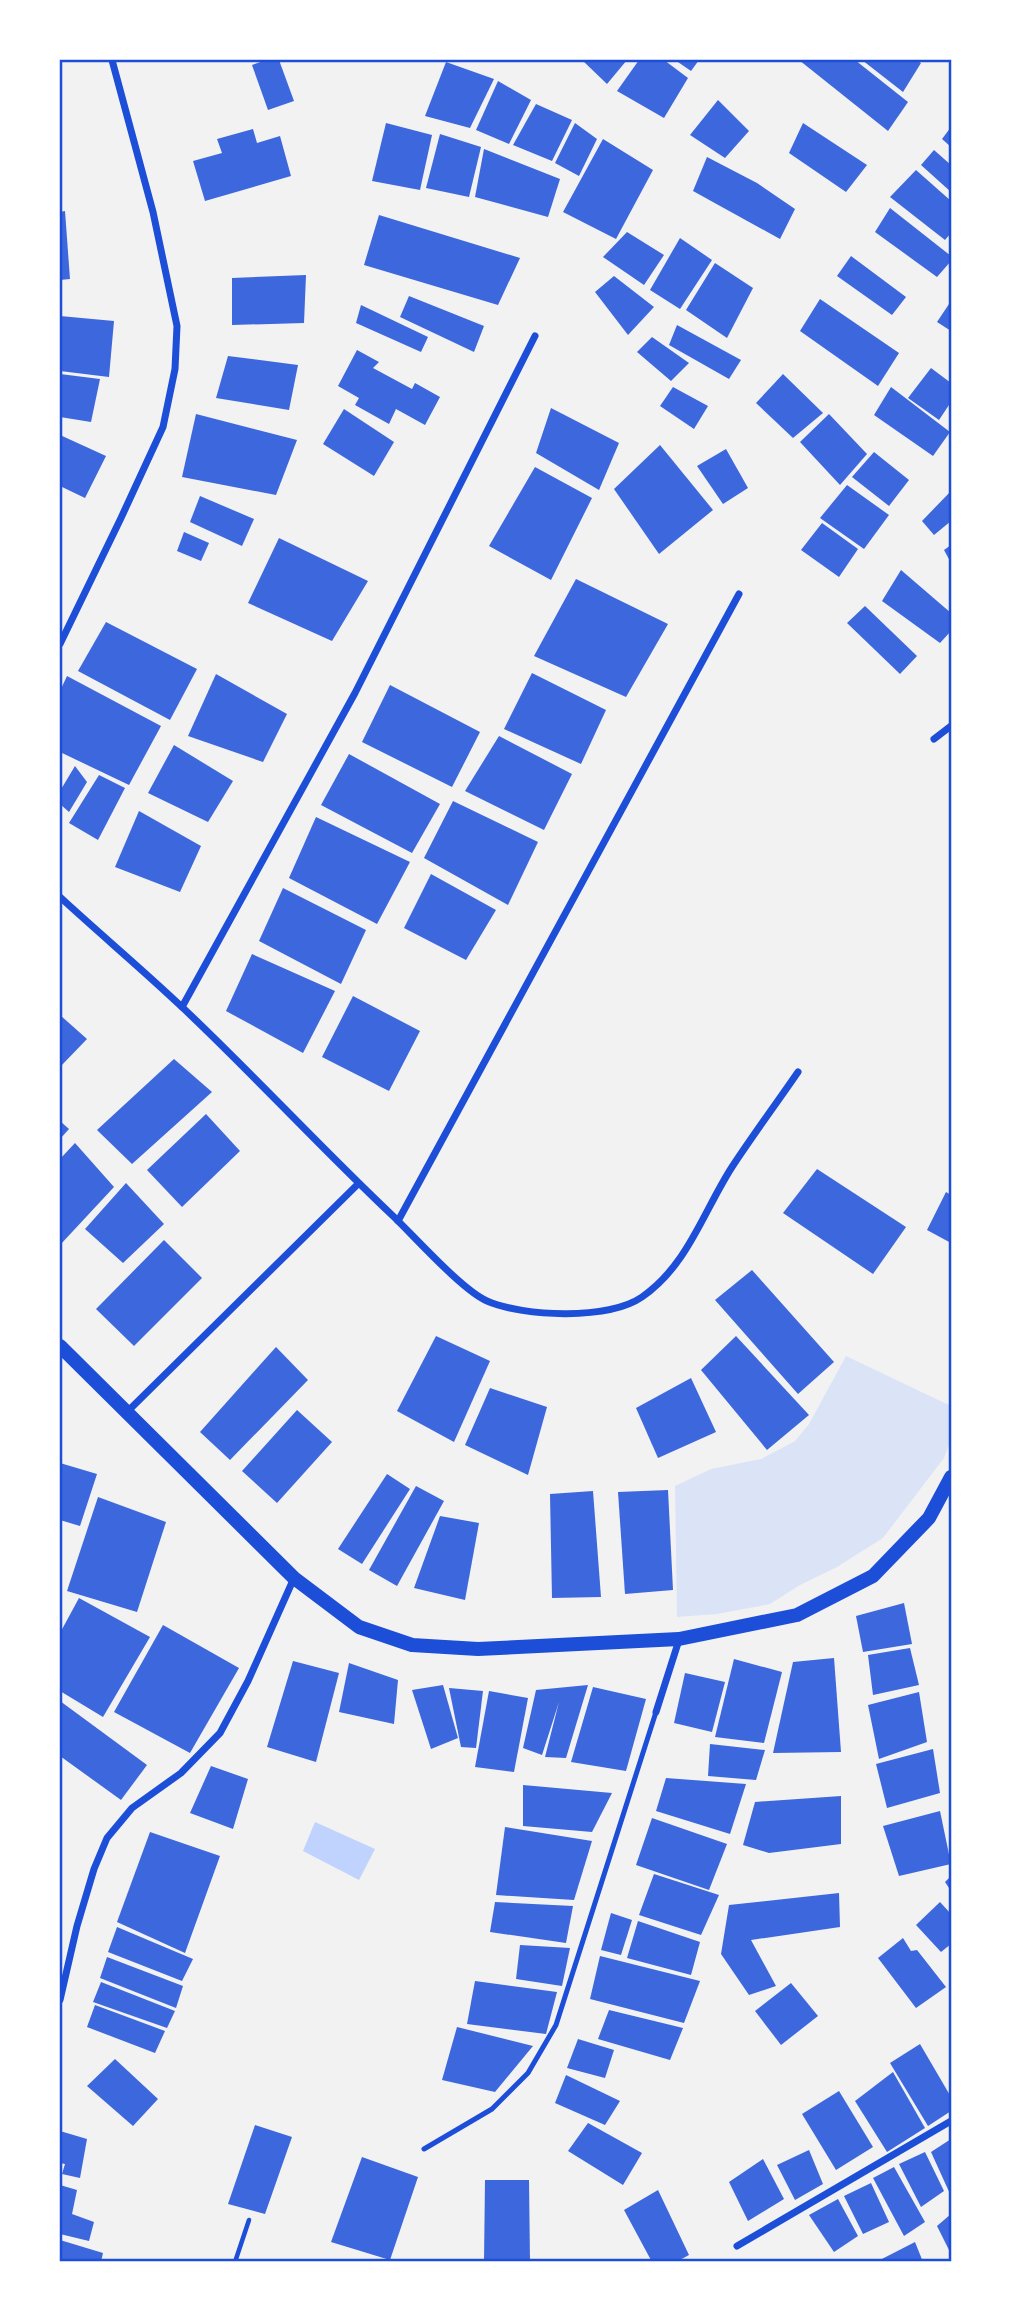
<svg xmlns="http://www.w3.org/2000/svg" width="1011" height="2321" font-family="Karla,sans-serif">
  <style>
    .green { fill: #dbe4f7 }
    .water { fill: #bfd3fe }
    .building { fill: #3d67dc }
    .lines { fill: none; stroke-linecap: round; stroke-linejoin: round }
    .path { stroke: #1d4ed8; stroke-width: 4.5 }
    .service { stroke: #1d4ed8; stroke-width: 5 }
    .minor { stroke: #1d4ed8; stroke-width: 7 }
    .secondary { stroke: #1d4ed8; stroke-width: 14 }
    .neatline { fill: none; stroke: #1d4ed8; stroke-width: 2.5 }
  </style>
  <rect width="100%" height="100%" fill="#f2f2f2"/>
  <!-- green -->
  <polygon class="green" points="846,1356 951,1406 951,1440 944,1458 883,1538 837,1567 800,1585 770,1604 717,1614 677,1617 675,1486 711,1469 761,1459 795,1441 809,1424"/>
  <!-- water -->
  <polygon class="water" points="315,1822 375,1849 359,1880 303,1851"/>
  <!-- building -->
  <g class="building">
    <polygon points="266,60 279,60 294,101 268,110 252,65"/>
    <polygon points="582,60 627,60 607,84"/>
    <polygon points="639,60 664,60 688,78 664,118 617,91"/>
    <polygon points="675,60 699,60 691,71"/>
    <polygon points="799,60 855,60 908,102 888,131"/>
    <polygon points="862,60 916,60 921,63 903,92"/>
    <polygon points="446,62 494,79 470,128 425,116"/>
    <polygon points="498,81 531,100 509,144 476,130"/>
    <polygon points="718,100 749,131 725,158 690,135"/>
    <polygon points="536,104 572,120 552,161 513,145"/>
    <polygon points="386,123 432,135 420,190 372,181"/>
    <polygon points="575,123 597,139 579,176 555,163"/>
    <polygon points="803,123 867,165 846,192 789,153"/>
    <polygon points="951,127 951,147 942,139"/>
    <polygon points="253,129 257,143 280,136 291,176 205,201 193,161 222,153 217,139"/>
    <polygon points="440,134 481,147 469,197 426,188"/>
    <polygon points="603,139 653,170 616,239 563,212"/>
    <polygon points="484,149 560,179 548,217 475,197"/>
    <polygon points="934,150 951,165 951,192 921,165"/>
    <polygon points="707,157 757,183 795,209 780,239 693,191"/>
    <polygon points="916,170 951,201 951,233 945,240 890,197"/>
    <polygon points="890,208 951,256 951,261 937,277 875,232"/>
    <polygon points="65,211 70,279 60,280 60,212"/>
    <polygon points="379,215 520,258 498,305 364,265"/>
    <polygon points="627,232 664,255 644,285 603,257"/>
    <polygon points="680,238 712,260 680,309 650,290"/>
    <polygon points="851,256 906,297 892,315 837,276"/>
    <polygon points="715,263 753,288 727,338 686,310"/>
    <polygon points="306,275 304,323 232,325 232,278"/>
    <polygon points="614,276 654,307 628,335 595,292"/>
    <polygon points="409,296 484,326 474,352 400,317"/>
    <polygon points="820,299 899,353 878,386 800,331"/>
    <polygon points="951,301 951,331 937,322"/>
    <polygon points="361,305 428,337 421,352 356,323"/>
    <polygon points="60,316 114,321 109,377 60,371"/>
    <polygon points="677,325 741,360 729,379 669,345"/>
    <polygon points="652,337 689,363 671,381 637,352"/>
    <polygon points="357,350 379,362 373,368 412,389 415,383 440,397 425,425 396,409 389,424 355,405 359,398 338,386"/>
    <polygon points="228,356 298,365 289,410 216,398"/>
    <polygon points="931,368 951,383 951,402 939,420 908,398"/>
    <polygon points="60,374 100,379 91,422 60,417"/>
    <polygon points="783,374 823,413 793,438 756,403"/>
    <polygon points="673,387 708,406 694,429 660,406"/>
    <polygon points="891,387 950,432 933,456 874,415"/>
    <polygon points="551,408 619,443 599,490 536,453"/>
    <polygon points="344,409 394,442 374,476 323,444"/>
    <polygon points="196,414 297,440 276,495 182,477"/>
    <polygon points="829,414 867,454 840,485 800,442"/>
    <polygon points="60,435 106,456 85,498 60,486"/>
    <polygon points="660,445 713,510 659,554 614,489"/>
    <polygon points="726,449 748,488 723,504 697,466"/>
    <polygon points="874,452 909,480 889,506 852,477"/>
    <polygon points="535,467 592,498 551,580 489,546"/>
    <polygon points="847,485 889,515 864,549 820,518"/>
    <polygon points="951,491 951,521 934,535 922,521"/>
    <polygon points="200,496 254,519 242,546 190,522"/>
    <polygon points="822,523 858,549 839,577 801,550"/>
    <polygon points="184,532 209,543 201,561 177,551"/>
    <polygon points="279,538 368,581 332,641 248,603"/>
    <polygon points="951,545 951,563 944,550"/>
    <polygon points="901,570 951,613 951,631 940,643 882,601"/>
    <polygon points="576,579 668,624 626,697 534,656"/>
    <polygon points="865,606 917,656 900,674 847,623"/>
    <polygon points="106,622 197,669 170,720 78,671"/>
    <polygon points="532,673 606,710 581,764 504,729"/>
    <polygon points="216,674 287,714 263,762 188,736"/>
    <polygon points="67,676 161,726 129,785 60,752 60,691"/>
    <polygon points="390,685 480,732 452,787 362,742"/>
    <polygon points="499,736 572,774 544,830 465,791"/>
    <polygon points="174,745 233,781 208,822 148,793"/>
    <polygon points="349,754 440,804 412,853 321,805"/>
    <polygon points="75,766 87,782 69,812 60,804 60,791"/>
    <polygon points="99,775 125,788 98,840 69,823"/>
    <polygon points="453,801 538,842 508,905 424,858"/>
    <polygon points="139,811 201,846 180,892 115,867"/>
    <polygon points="316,817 410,862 377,924 289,878"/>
    <polygon points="431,874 496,910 466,960 404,928"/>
    <polygon points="283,888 366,930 341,984 259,941"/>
    <polygon points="252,954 335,991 303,1053 226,1011"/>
    <polygon points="353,996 420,1031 389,1091 322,1057"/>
    <polygon points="60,1015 87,1039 60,1067"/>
    <polygon points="174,1059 212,1092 132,1164 97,1130"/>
    <polygon points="206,1114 240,1151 182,1207 147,1170"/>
    <polygon points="60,1121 69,1129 60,1139"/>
    <polygon points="75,1143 114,1187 60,1245 60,1159"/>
    <polygon points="817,1169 906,1227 873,1274 783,1213"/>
    <polygon points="126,1183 164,1224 123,1263 85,1229"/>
    <polygon points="946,1192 951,1195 951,1243 927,1230"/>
    <polygon points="164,1240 202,1278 134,1346 96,1309"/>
    <polygon points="752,1270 834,1362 798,1394 715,1300"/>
    <polygon points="436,1336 490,1361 454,1442 397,1411"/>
    <polygon points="736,1336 809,1415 767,1450 701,1370"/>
    <polygon points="276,1347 308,1380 230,1460 200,1432"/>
    <polygon points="691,1378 716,1432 658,1458 636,1408"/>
    <polygon points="490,1388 547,1407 528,1475 465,1445"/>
    <polygon points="297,1410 332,1442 277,1503 242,1471"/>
    <polygon points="60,1463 97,1474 80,1526 60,1520"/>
    <polygon points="387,1474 410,1489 362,1564 338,1549"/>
    <polygon points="416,1486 444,1501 397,1586 369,1570"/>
    <polygon points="668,1490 673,1590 625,1594 618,1492"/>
    <polygon points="593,1491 601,1597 552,1598 550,1494"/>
    <polygon points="98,1497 166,1522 137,1612 67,1591"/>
    <polygon points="440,1516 479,1523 465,1600 414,1588"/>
    <polygon points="79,1598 150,1637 103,1717 60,1691 60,1633"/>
    <polygon points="904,1603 912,1644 863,1652 856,1616"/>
    <polygon points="163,1625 239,1668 190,1753 114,1712"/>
    <polygon points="910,1648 919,1685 873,1695 868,1655"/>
    <polygon points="834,1658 841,1752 773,1753 793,1662"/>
    <polygon points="734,1659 782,1672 764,1743 715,1737"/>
    <polygon points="293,1661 339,1673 316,1762 267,1747"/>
    <polygon points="349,1663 398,1680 394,1724 339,1712"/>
    <polygon points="685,1673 725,1682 712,1732 674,1723"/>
    <polygon points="443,1685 458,1738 431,1749 412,1690"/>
    <polygon points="588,1685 566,1758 545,1757 559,1702 542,1755 523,1748 536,1690"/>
    <polygon points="593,1687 646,1699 626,1771 571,1762"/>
    <polygon points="449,1688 483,1691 476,1748 461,1747"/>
    <polygon points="489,1691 528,1698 514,1772 475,1767"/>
    <polygon points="919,1692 927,1742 879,1759 868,1705"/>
    <polygon points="60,1701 147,1765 121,1800 60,1756"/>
    <polygon points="710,1744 765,1750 756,1780 708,1776"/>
    <polygon points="933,1749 940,1793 887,1808 876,1764"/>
    <polygon points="211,1766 248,1779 233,1829 190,1813"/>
    <polygon points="666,1778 746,1784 730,1834 656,1811"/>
    <polygon points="523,1785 612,1793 592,1832 523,1826"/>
    <polygon points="841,1796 841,1844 769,1853 743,1845 755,1802"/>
    <polygon points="940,1811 951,1864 899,1876 883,1826"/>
    <polygon points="652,1818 727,1844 709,1890 636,1865"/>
    <polygon points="505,1827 592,1841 574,1900 496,1895"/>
    <polygon points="150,1832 220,1856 185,1953 117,1922"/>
    <polygon points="654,1874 719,1895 701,1935 639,1915"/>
    <polygon points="951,1876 951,1891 945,1882"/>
    <polygon points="839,1893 840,1927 751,1940 776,1986 749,1995 721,1954 729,1905"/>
    <polygon points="495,1902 573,1906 566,1943 490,1932"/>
    <polygon points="940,1902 951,1914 951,1944 941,1952 916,1925"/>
    <polygon points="611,1913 632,1920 621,1955 601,1950"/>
    <polygon points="638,1921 700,1942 691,1975 627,1958"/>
    <polygon points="117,1927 193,1959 182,1981 108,1952"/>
    <polygon points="903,1938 911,1951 917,1950 946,1987 916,2008 878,1958"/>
    <polygon points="520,1945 570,1948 562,1986 516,1979"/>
    <polygon points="600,1956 700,1981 684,2023 590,1999"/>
    <polygon points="107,1957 183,1986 176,2008 100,1978"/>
    <polygon points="475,1981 557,1992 546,2034 467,2024"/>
    <polygon points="101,1982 175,2011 167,2028 93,2002"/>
    <polygon points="791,1983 818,2016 781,2045 755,2011"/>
    <polygon points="95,2005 165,2031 155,2053 87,2027"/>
    <polygon points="609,2010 683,2028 670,2060 598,2039"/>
    <polygon points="457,2027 533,2046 495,2092 442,2080"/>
    <polygon points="578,2039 614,2050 605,2078 567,2068"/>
    <polygon points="920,2044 951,2097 951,2111 928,2126 890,2063"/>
    <polygon points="115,2059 158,2099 133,2126 87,2086"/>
    <polygon points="893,2072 925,2128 887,2152 855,2101"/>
    <polygon points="566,2075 620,2101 605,2125 555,2103"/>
    <polygon points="839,2091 873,2147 836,2170 802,2114"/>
    <polygon points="588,2123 642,2153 623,2185 568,2151"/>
    <polygon points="255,2125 292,2137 265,2214 228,2204"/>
    <polygon points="60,2131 87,2139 80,2178 62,2174 65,2164 60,2163"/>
    <polygon points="951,2139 951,2196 931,2152"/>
    <polygon points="809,2150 823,2184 795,2200 777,2165"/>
    <polygon points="925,2152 944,2191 921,2207 899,2164"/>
    <polygon points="362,2157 418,2177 390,2260 331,2242"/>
    <polygon points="763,2159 784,2199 748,2221 729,2182"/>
    <polygon points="894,2167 925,2222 904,2236 873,2178"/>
    <polygon points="485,2180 529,2180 530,2262 484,2262"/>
    <polygon points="871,2183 889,2222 863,2234 844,2196"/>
    <polygon points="60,2185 77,2190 72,2214 94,2222 89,2241 60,2234"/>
    <polygon points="658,2190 689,2255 676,2262 652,2262 624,2210"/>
    <polygon points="838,2199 858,2236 834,2252 809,2215"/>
    <polygon points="951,2214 951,2254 937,2226"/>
    <polygon points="60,2240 103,2253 101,2262 60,2262"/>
    <polygon points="915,2242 923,2262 876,2262"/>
  </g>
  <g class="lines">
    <!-- path -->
    <polyline class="path" points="235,2262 249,2220"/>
    <!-- service -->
    <polyline class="service" points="424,2149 492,2109 528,2073 556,2025 656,1712"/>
    <!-- minor -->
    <g class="minor">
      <polyline points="60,644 121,518 163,427 175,369 177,326 153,212 112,60"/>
      <polyline points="934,739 951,726"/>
      <path d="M60,897C100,934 142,969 182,1007C254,1075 321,1148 393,1216C415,1237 462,1290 487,1301C524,1317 609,1320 642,1297C688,1265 703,1212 732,1167C753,1135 776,1104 798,1072"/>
      <polyline points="182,1007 355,693 535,336"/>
      <polyline points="398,1221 739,594"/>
      <polyline points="127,1412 358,1184"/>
      <polyline points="656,1712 679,1640"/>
      <polyline points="60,2000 77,1926 94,1869 107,1838 132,1808 181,1773 220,1733 248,1681 294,1578"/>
      <polyline points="737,2246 951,2121"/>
    </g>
    <!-- secondary -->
    <polyline class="secondary" points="60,1346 294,1578 359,1627 412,1645 478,1649 679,1639 797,1615 873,1576 929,1518 951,1477"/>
  </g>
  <!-- border -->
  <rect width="1011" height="2321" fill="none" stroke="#ffffff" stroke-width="122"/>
  <rect x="61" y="61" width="889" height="2199" class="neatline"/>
</svg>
